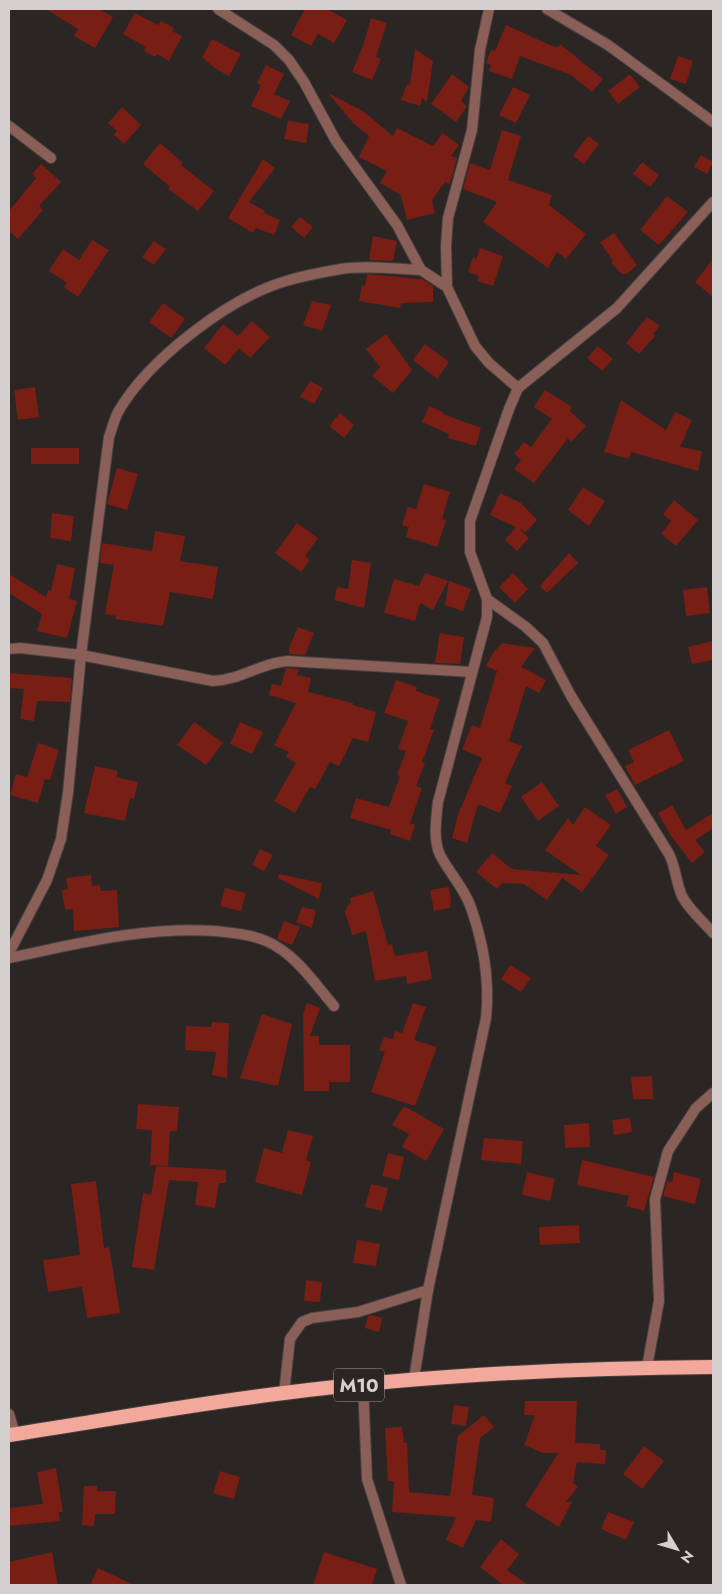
<svg xmlns="http://www.w3.org/2000/svg" width="722" height="1594" font-family="Jost,sans-serif">
  <style>
    .building { fill: #781e15 }
    .lines { fill: none; stroke-linecap: round; stroke-linejoin: round }
    .minor-casing { stroke: #46403f; stroke-width: 12 }
    .trunk-casing { stroke: #46403f; stroke-width: 16 }
    .minor { stroke: #895f58; stroke-width: 10 }
    .trunk { stroke: #f2a89a; stroke-width: 14 }
    .labels { text-anchor: middle; dominant-baseline: central; stroke-width: 4.5; stroke-linejoin: round; paint-order: stroke }
    .shield { fill: #2b2524; stroke: #a19d9c; stroke-width: 1 }
    .shield-label { font-size: 19px; font-weight: bold; fill: #d4d0cf }
  </style>
  <rect width="100%" height="100%" fill="#2b2524"/>
  <!-- building -->
  <g class="building">
    <polygon points="46,9 99,9 113,17 95,48 74,36 78,29"/>
    <polygon points="305,9 327,9 347,20 334,43 318,34 311,46 291,35"/>
    <polygon points="135,13 158,25 161,21 174,28 172,31 182,36 169,61 157,54 155,57 144,51 146,47 123,34"/>
    <polygon points="371,18 387,23 376,57 381,59 372,80 352,72 364,43"/>
    <polygon points="506,25 552,46 559,47 560,44 603,79 592,92 571,75 520,56 512,79 489,71 491,65 486,63 491,50 495,51"/>
    <polygon points="212,39 241,54 229,76 216,69 202,57"/>
    <polygon points="415,49 433,61 427,102 422,98 420,106 401,100 407,84 410,85"/>
    <polygon points="678,56 693,61 686,84 670,79"/>
    <polygon points="266,65 284,74 274,94 290,101 281,119 251,106 261,85 257,83"/>
    <polygon points="452,74 469,87 461,101 467,106 456,122 431,104"/>
    <polygon points="630,74 640,87 618,104 608,91"/>
    <polygon points="513,87 530,95 516,123 499,115"/>
    <polygon points="328,93 363,111 393,136 397,128 433,146 443,133 459,145 451,156 457,158 450,184 445,182 432,200 435,213 407,220 401,195 380,183 387,171 359,157 369,136 354,124"/>
    <polygon points="122,107 141,125 124,144 114,135 117,131 108,123"/>
    <polygon points="288,121 309,124 306,143 284,139"/>
    <polygon points="502,130 521,136 508,180 552,195 549,205 586,234 566,259 557,252 548,268 483,222 497,202 463,189 470,163 490,170"/>
    <polygon points="588,136 599,144 584,164 573,156"/>
    <polygon points="160,143 183,163 181,165 214,191 198,211 168,189 170,187 143,164"/>
    <polygon points="701,155 713,162 707,174 694,167"/>
    <polygon points="263,159 275,168 249,202 265,211 264,213 280,220 274,235 256,228 253,233 228,218"/>
    <polygon points="642,162 659,175 650,187 633,174"/>
    <polygon points="41,164 61,182 39,206 43,210 18,239 9,231 9,211 36,178 32,174"/>
    <polygon points="667,196 688,212 659,245 640,230"/>
    <polygon points="300,217 313,227 304,238 291,227"/>
    <polygon points="614,233 637,265 627,274 622,274 611,263 613,261 600,242"/>
    <polygon points="373,236 397,241 393,261 369,260"/>
    <polygon points="92,240 109,250 78,297 64,287 67,283 49,271 63,249 79,260"/>
    <polygon points="154,241 166,249 154,265 142,257"/>
    <polygon points="480,248 503,256 493,286 477,281 479,276 468,272 473,257 476,259"/>
    <polygon points="713,259 713,297 695,282"/>
    <polygon points="367,274 422,279 433,286 433,302 401,303 400,308 359,301 362,285 365,286"/>
    <polygon points="312,301 331,305 322,331 303,325"/>
    <polygon points="163,303 185,319 171,338 149,322"/>
    <polygon points="647,317 660,326 653,334 655,336 639,354 626,343"/>
    <polygon points="252,321 270,337 250,358 239,348 225,365 204,348 223,324 238,336"/>
    <polygon points="386,334 412,370 393,393 372,376 380,367 366,349"/>
    <polygon points="425,344 449,362 437,379 413,360"/>
    <polygon points="598,346 613,359 602,371 587,358"/>
    <polygon points="310,381 323,388 314,404 300,397"/>
    <polygon points="35,387 39,417 18,420 14,390"/>
    <polygon points="545,390 572,407 570,411 586,426 571,442 568,438 534,483 514,469 521,460 514,454 524,442 531,447 552,419 534,407"/>
    <polygon points="621,400 666,430 675,412 692,420 680,447 702,451 698,471 631,452 629,459 604,452"/>
    <polygon points="429,406 443,412 443,414 481,428 476,446 448,438 449,434 422,422"/>
    <polygon points="340,413 354,425 344,438 329,426"/>
    <rect x="31" y="448" width="48" height="16"/>
    <polygon points="117,468 138,474 127,510 107,504"/>
    <polygon points="424,484 450,492 442,519 446,520 437,547 406,537 409,527 402,525 408,507 416,509"/>
    <polygon points="583,487 605,501 589,526 568,510"/>
    <polygon points="500,493 521,503 537,520 526,532 519,529 529,538 517,551 505,540 516,527 490,515"/>
    <polygon points="674,500 698,520 676,546 661,534 671,521 663,514"/>
    <polygon points="52,513 74,516 71,541 50,538"/>
    <polygon points="297,523 318,538 305,556 310,560 301,572 275,553"/>
    <polygon points="155,531 185,536 180,561 218,567 213,599 170,592 163,626 115,619 116,616 105,614 114,565 100,563 102,543 152,551"/>
    <polygon points="569,553 578,563 547,593 540,586"/>
    <polygon points="352,560 371,563 364,608 334,600 337,587 348,589"/>
    <polygon points="57,564 75,568 69,599 77,601 67,638 37,631 42,614 9,593 9,574 46,597 48,590 51,591"/>
    <polygon points="425,573 448,581 433,610 420,603 415,621 384,613 394,579 419,586"/>
    <polygon points="513,573 528,589 515,603 499,587"/>
    <polygon points="449,581 471,589 463,611 445,605"/>
    <polygon points="707,587 710,613 686,616 683,590"/>
    <polygon points="298,627 314,633 305,655 289,654 289,648"/>
    <polygon points="440,633 464,637 460,664 435,663"/>
    <polygon points="713,641 713,660 692,664 688,647"/>
    <polygon points="502,643 535,648 521,667 546,680 539,693 526,686 509,741 522,746 505,783 512,786 500,813 478,804 467,843 452,838 458,815 482,758 462,749 472,725 480,728 497,671 486,666 493,653"/>
    <polygon points="286,668 299,669 297,675 311,678 308,692 353,703 353,705 376,712 368,742 353,738 339,766 330,762 315,789 310,787 295,813 274,801 296,763 286,757 289,752 274,745 296,703 269,695 272,684 281,686"/>
    <polygon points="9,673 72,678 70,702 37,701 34,721 20,719 24,689 9,688"/>
    <polygon points="396,680 417,687 416,691 440,699 430,729 434,730 422,762 425,763 416,786 422,788 410,823 415,825 410,841 390,834 391,830 350,818 356,798 389,807 400,776 397,775 406,751 398,749 408,721 384,713"/>
    <polygon points="194,722 223,743 206,765 177,745"/>
    <polygon points="240,722 263,732 252,754 230,744"/>
    <polygon points="669,730 684,761 635,785 625,766 634,762 628,750"/>
    <polygon points="38,743 59,750 50,780 45,779 38,803 10,795 16,774 27,777"/>
    <polygon points="95,766 118,771 116,777 138,782 134,799 130,798 125,821 84,813"/>
    <polygon points="542,782 559,806 538,821 521,797"/>
    <polygon points="617,789 627,807 616,814 605,795"/>
    <polygon points="672,805 686,830 713,813 713,828 695,840 705,852 692,863 671,836 658,813"/>
    <polygon points="585,807 611,825 596,846 609,855 582,892 562,878 547,900 524,884 502,883 497,889 476,872 492,853 512,869 581,875 545,850 568,818 573,825"/>
    <polygon points="260,849 273,855 264,871 252,865"/>
    <polygon points="279,874 322,883 319,899 278,878"/>
    <polygon points="91,875 92,886 100,885 101,891 117,890 119,927 74,931 73,909 65,910 62,890 68,889 66,878"/>
    <polygon points="449,887 451,901 450,908 434,911 430,890"/>
    <polygon points="225,888 246,893 241,911 220,906"/>
    <polygon points="373,891 388,945 392,944 395,956 427,951 432,979 407,984 406,976 375,981 366,931 352,935 345,912 348,905 351,904 350,898"/>
    <polygon points="302,907 316,910 312,928 296,922"/>
    <polygon points="284,921 300,927 292,945 277,939"/>
    <polygon points="510,965 531,978 521,992 501,979"/>
    <polygon points="307,1003 320,1008 310,1036 319,1036 319,1045 350,1045 350,1082 329,1082 329,1091 304,1091 303,1014"/>
    <polygon points="413,1003 426,1007 414,1040 437,1047 415,1106 371,1092 385,1052 379,1050 384,1037 393,1039 395,1031 402,1033"/>
    <polygon points="262,1014 292,1024 278,1086 240,1078"/>
    <polygon points="212,1022 229,1023 227,1078 212,1075 216,1052 185,1050 186,1026 211,1027"/>
    <polygon points="652,1076 653,1099 633,1099 631,1077"/>
    <polygon points="138,1104 179,1107 177,1131 170,1131 168,1166 150,1165 152,1130 136,1129"/>
    <polygon points="404,1106 444,1129 426,1161 402,1147 409,1134 392,1125"/>
    <polygon points="630,1118 632,1132 614,1135 612,1120"/>
    <polygon points="589,1123 590,1147 565,1148 564,1125"/>
    <polygon points="288,1130 313,1136 306,1160 311,1162 302,1195 255,1182 264,1148 282,1153"/>
    <polygon points="484,1138 523,1141 521,1164 481,1160"/>
    <polygon points="388,1153 404,1157 399,1180 382,1176"/>
    <polygon points="582,1160 654,1177 644,1211 626,1206 629,1196 577,1185"/>
    <polygon points="156,1166 226,1170 226,1183 219,1183 215,1208 195,1205 198,1182 169,1180 154,1270 132,1267 143,1193 151,1195"/>
    <polygon points="527,1172 555,1179 550,1201 522,1195"/>
    <polygon points="674,1172 701,1179 695,1204 663,1196 667,1181 672,1182"/>
    <polygon points="96,1181 104,1248 109,1247 120,1313 87,1318 82,1287 48,1292 43,1260 80,1255 71,1184"/>
    <polygon points="371,1184 388,1188 382,1211 365,1207"/>
    <polygon points="579,1225 580,1243 540,1245 539,1227"/>
    <polygon points="357,1240 380,1244 376,1266 353,1263"/>
    <polygon points="306,1280 322,1282 320,1302 304,1301"/>
    <polygon points="371,1315 382,1318 379,1332 365,1328 368,1316"/>
    <polygon points="525,1401 577,1401 575,1443 600,1444 600,1450 606,1450 605,1464 577,1462 573,1483 578,1487 566,1502 572,1502 559,1527 525,1506 558,1453 543,1453 524,1445 535,1415 524,1415"/>
    <polygon points="454,1405 469,1407 466,1426 451,1424"/>
    <polygon points="484,1415 494,1427 480,1438 472,1495 494,1498 491,1522 476,1520 463,1548 446,1540 456,1517 392,1512 394,1481 388,1481 385,1428 402,1427 404,1443 407,1443 409,1492 450,1496 458,1436"/>
    <polygon points="644,1446 664,1461 642,1489 623,1474"/>
    <polygon points="56,1468 63,1512 59,1512 60,1521 9,1526 9,1508 43,1504 37,1472"/>
    <polygon points="220,1471 240,1477 234,1499 213,1493"/>
    <polygon points="84,1486 97,1486 97,1491 116,1491 115,1514 95,1514 94,1526 82,1525"/>
    <polygon points="608,1512 634,1522 626,1540 601,1529"/>
    <polygon points="501,1539 519,1554 507,1570 528,1585 503,1585 480,1567"/>
    <polygon points="52,1552 58,1585 9,1585 9,1562"/>
    <polygon points="324,1552 377,1569 372,1585 313,1585"/>
    <polygon points="98,1568 134,1585 90,1585"/>
  </g>
  <g class="lines">
    <defs>
      <g id="minor">
        <path d="M218,9L274,45L289,60L304,82L336,141L397,225L421,270L447,287L475,346L489,363L518,388L509,409L470,521V552L487,599V617L438,802C436,819 433,840 440,855C449,872 463,887 470,905C483,941 490,980 486,1018L428,1290L414,1379"/>
        <polyline points="547,9 608,45 713,122"/>
        <polyline points="9,126 51,158"/>
        <polyline points="447,287 446,246 448,218 472,130 480,50 489,9"/>
        <polyline points="518,388 617,308 713,202"/>
        <path d="M487,599L526,627L543,643L571,696L669,854C676,868 676,883 682,896C689,910 703,921 713,933"/>
        <path d="M9,649L20,648L81,655L213,681C240,680 261,663 287,661L472,672"/>
        <path d="M9,953L47,880L61,839L68,793L81,655L109,437C112,429 114,420 118,412C148,360 228,298 286,281C303,276 323,272 341,269C366,265 396,269 421,270"/>
        <path d="M9,958C77,944 144,926 215,931C232,933 250,934 266,941C295,953 315,984 334,1006"/>
        <polyline points="647,1367 659,1301 655,1199 668,1151 696,1108 713,1093"/>
        <polyline points="363,1384 367,1479 401,1585"/>
        <polyline points="284,1393 290,1339 302,1322 312,1318 358,1312 428,1290"/>
        <polyline points="9,1414 15,1434"/>
      </g>
      <path id="trunk" d="M9,1435C101,1421 192,1404 284,1393C427,1375 570,1368 713,1367"/>
    </defs>
    <!-- minor casing -->
    <use href="#minor" class="minor-casing"/>
    <!-- trunk casing -->
    <use href="#trunk" class="trunk-casing"/>
    <!-- minor -->
    <use href="#minor" class="minor"/>
    <!-- trunk -->
    <use href="#trunk" class="trunk"/>
  </g>
  <g class="labels">
    <!-- shield labels -->
    <rect class="shield" x="334" y="1368.5" width="50" height="33" rx="4"/>
    <g class="shield-label">
      <text x="359" y="1385">M10</text>
    </g>
  </g>
  <!-- border -->
  <rect width="722" height="1594" fill="none" stroke="#d4d0cf" stroke-width="20"/>
  <!-- north arrow -->
  <g transform="translate(677 1549) rotate(128)" stroke="#2b2524" stroke-width="4" paint-order="stroke">
  <path d="M0-4L9 19L0 12L-9 19Z" fill="#d4d0cf"/>
  <text y="-8" font-size="14" font-weight="bold" text-anchor="middle" fill="#d4d0cf">N</text>
  </g>
</svg>
